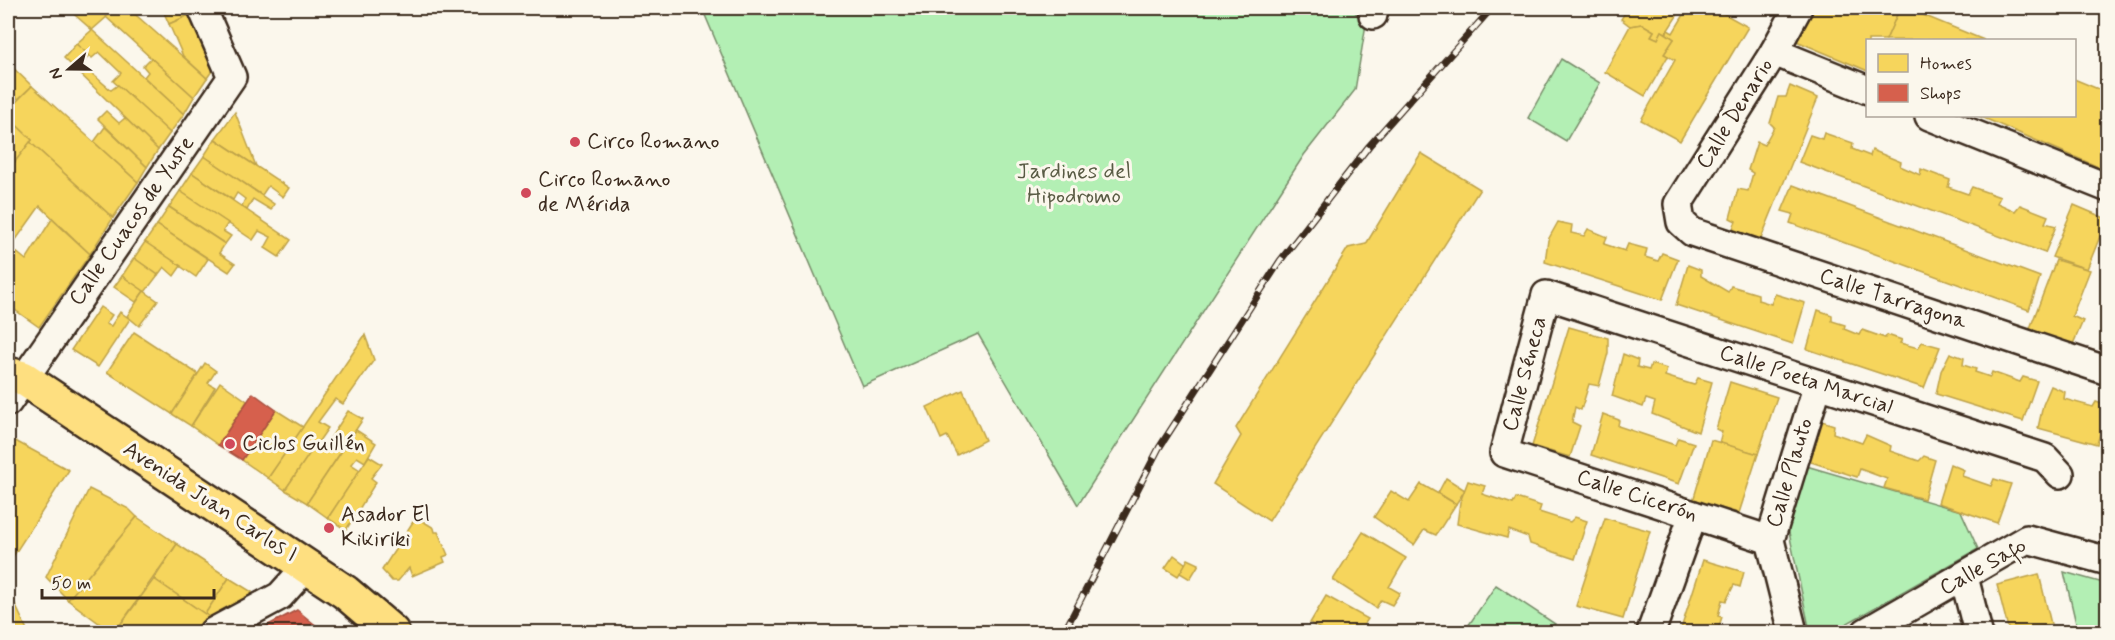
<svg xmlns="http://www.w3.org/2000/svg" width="2115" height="640" font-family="Mynerve,sans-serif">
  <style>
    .green { fill: #b3efb4; stroke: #778c69; stroke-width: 1.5 }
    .homes { fill: #f6d55c; stroke: #bea249; stroke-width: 1.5 }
    .shops { fill: #d6604d; stroke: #a8503f; stroke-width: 1.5 }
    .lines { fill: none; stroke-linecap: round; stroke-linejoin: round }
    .street-casing { stroke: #3b2a1e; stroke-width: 32 }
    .primary-casing { stroke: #3b2a1e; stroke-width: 38 }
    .street { stroke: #fbf7ec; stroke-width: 27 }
    .primary { stroke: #fedf80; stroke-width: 33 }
    .rail-casing { stroke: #3b2a1e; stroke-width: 7 }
    .rail { stroke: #fbf7ec; stroke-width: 4.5; stroke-dasharray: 14; stroke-linecap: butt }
    .poi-dot { fill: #d1495b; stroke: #fbf7ec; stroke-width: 2 }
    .labels { text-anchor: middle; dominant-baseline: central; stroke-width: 6; stroke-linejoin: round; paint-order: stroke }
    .street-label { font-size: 22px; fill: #3b2a1e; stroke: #fbf7ec }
    .poi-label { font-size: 22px; fill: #3b2a1e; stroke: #fbf7ec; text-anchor: start }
    .park-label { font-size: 22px; fill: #595b44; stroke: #fbf7ec }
  </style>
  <rect width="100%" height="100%" fill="#fbf7ec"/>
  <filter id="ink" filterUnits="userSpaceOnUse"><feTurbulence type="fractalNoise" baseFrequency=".0167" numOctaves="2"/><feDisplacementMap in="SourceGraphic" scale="12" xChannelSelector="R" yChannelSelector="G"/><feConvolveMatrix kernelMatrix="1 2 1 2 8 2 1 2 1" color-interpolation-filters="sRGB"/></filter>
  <g filter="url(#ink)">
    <!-- green -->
    <g class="green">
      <polygon points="702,8 1351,8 1366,24 1355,90 1304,155 1078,505 978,334 862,386"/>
      <polygon points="1561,59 1600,83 1566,141 1528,118"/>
      <polygon points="1803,465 1961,511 1978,549 1832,632 1810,632 1787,523"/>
      <polygon points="2064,572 2107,584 2107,632 2078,632"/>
      <polygon points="1496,585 1555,624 1549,632 1464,632"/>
    </g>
    <!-- homes -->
    <g class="homes">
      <polygon points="67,8 117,8 92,30"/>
      <polygon points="117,8 128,8 207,78 194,97 106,17"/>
      <polygon points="162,8 191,8 194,13 169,24"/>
      <polygon points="1628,8 1682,8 1666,33 1662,31 1658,39 1651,36 1654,31 1642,24 1630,26 1621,19"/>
      <polygon points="1688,8 1714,8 1748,27 1680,141 1641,120 1675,60 1664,54 1674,39 1666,33 1668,30 1673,33"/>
      <polygon points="1810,8 1900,8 1886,40 1868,40 1868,71 1794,40"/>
      <polygon points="1900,8 1906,8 1984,40 1886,40"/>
      <polygon points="194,13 217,64 207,78 183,56 169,24"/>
      <polygon points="1642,24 1654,31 1651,36 1658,39 1662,31 1674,39 1664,54 1668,56 1645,96 1605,72 1630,26"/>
      <polygon points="92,30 184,114 170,133 113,81 121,73 99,52 92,58 76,44"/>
      <polygon points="76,44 89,55 82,65 111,90 118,85 170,133 158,150 64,58"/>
      <polygon points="151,58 194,97 184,114 144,77 148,72 143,66"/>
      <polygon points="8,63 32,86 18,99 8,89"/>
      <polygon points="2074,79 2108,93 2108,171 1979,116 2074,116"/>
      <polygon points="32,86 138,182 113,218 30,142 32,140 8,117 8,110"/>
      <polygon points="1790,86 1818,98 1760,241 1731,233 1736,221 1730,218 1738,189 1748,191 1753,173 1748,170 1757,142 1764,145 1774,127 1770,123 1778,97 1786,97"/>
      <polygon points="106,111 119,123 125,118 158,150 147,167 98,119"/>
      <polygon points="235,112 256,166 215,139"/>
      <polygon points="8,117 32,140 8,171"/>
      <polygon points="105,127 147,167 138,182 94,142"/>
      <polygon points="1824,133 1853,143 1852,149 1870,156 1872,150 1901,162 1900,166 1920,175 1921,169 1950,180 1948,187 1968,194 1972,187 2000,197 1997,203 2015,211 2020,205 2048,216 2045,223 2056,226 2045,253 1799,162 1810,135 1822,139"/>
      <polygon points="215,139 289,188 283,197 268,186 262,195 204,156"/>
      <polygon points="30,142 113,218 90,254 40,206 8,251 8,171"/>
      <polygon points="1421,153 1480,189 1269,521 1213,484 1241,436 1236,428 1348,248 1366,244"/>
      <polygon points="204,156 274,204 271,210 253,199 247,210 242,206 245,199 237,193 233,200 192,173"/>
      <polygon points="192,173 291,240 279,257 265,248 271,237 259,231 253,240 180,191"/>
      <polygon points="1793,185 2040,277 2029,310 1790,223 1793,214 1782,211"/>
      <polygon points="180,191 228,223 223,231 231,236 225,244 169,207"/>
      <polygon points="2074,205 2107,219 2087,269 2052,257"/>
      <polygon points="169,207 225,244 219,253 235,264 229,272 157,225"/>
      <polygon points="52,219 90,254 39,327 8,305 8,251 10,247 26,260"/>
      <polygon points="1558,222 1572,225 1571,233 1584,236 1588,229 1607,237 1604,244 1625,251 1628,244 1647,249 1645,257 1658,261 1662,253 1678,259 1662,300 1545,262 1548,240"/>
      <polygon points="157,225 208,259 196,277 145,242"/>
      <polygon points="145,242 181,266 174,276 164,267 158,275 134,258"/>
      <polygon points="134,258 158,275 145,292 122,276"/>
      <polygon points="2056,260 2090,270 2072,316 2083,321 2073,344 2029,331"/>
      <polygon points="1688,265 1701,270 1701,276 1728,292 1731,286 1758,294 1758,300 1771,304 1775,294 1805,303 1793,344 1676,305"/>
      <polygon points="122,276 144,291 136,302 114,287"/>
      <polygon points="144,291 158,301 139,326 127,316"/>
      <polygon points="100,307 112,315 106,324 111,326 120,312 130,319 98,367 71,350"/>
      <polygon points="1818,310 1832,315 1832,321 1845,325 1844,329 1859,335 1862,330 1885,338 1887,335 1902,340 1900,343 1918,348 1922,342 1940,347 1924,388 1807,349"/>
      <polygon points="1569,327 1608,338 1608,353 1599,386 1589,384 1581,410 1575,407 1572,422 1580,426 1570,457 1532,446"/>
      <polygon points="134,332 198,374 172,414 107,372"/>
      <polygon points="365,335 374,360 343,404 335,399 318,422 328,428 285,490 268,478"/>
      <polygon points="1950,353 1964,358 1963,365 1976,369 1975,372 1990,377 1992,372 2020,382 2023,377 2037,381 2023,421 1936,394 1941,371"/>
      <polygon points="1623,354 1638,360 1637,367 1649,370 1651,364 1667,369 1665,376 1694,385 1698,378 1712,382 1698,432 1652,414 1655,402 1646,399 1643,407 1612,396"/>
      <polygon points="205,363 216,371 208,383 215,387 191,426 172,414"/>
      <polygon points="220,382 247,401 218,445 191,426"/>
      <polygon points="1730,382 1777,397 1758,454 1719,443 1722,432 1716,429"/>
      <polygon points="2051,386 2065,392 2064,399 2093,407 2096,402 2108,406 2097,444 2038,428 2043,405"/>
      <polygon points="963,390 985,440 957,455 947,436 941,439 927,407"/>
      <polygon points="276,410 303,427 268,478 242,460"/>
      <polygon points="348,411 363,419 307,503 285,490 318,441 326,445"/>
      <polygon points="1603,414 1619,420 1618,426 1675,445 1678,438 1694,443 1679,484 1591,455"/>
      <polygon points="1819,420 1834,425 1833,433 1862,443 1866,435 1891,446 1890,451 1919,461 1924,456 1935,460 1924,499 1884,488 1887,479 1860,469 1857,477 1808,461"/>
      <polygon points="356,430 376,443 365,462 357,457 351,464 360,470 328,518 307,503"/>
      <polygon points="8,437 69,470 12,558 8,560"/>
      <polygon points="1711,440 1758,454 1739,513 1693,501"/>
      <polygon points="369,456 382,464 371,478 376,482 346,530 328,518"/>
      <polygon points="1950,464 1964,470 1962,476 1991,486 1994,479 2011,484 1997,523 1938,503"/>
      <polygon points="1446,478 1465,490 1456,504 1438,493"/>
      <polygon points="1468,481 1485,486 1482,494 1513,504 1516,498 1541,506 1539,512 1570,522 1575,517 1587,521 1575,559 1530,544 1528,537 1509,530 1507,538 1457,524 1460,502"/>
      <polygon points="1421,484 1456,504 1436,535 1424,530 1414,545 1374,517 1391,491 1409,502"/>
      <polygon points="89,489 129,509 137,517 68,600 46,577"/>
      <polygon points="137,517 177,544 115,632 111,632 68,600"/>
      <polygon points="416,517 434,528 435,532 438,532 448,555 443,557 445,562 412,576 409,568 398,581 392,581 382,570"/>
      <polygon points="1605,518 1650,531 1623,619 1576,606"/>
      <polygon points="1363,532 1406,558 1389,587 1400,593 1392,605 1381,600 1376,608 1333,580"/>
      <polygon points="177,544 229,578 205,614 154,579"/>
      <polygon points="1174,555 1186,564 1178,576 1165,568"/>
      <polygon points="1188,559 1199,564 1190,579 1180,573"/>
      <polygon points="1703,560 1744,572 1740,587 1734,585 1726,601 1722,600 1718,616 1722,617 1717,632 1680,632"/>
      <polygon points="2039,574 2051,624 2020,632 2009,632 1997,585"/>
      <polygon points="229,578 252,592 248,599 212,619 205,614"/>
      <polygon points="154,579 212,619 187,632 115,632"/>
      <polygon points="8,589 28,632 8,632"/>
      <polygon points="1326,596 1368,619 1359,632 1325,632 1310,623"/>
    </g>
    <!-- shops -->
    <g class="shops">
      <polygon points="253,393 276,410 242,460 218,445"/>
      <polygon points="297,610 324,632 255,632"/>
    </g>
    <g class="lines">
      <defs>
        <g id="street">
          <polyline points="1798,8 1774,52 1678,204 1681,222 1692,232 2108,371"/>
          <polyline points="1373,15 1374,8"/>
          <polyline points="1774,52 1868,90"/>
          <polyline points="1929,116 2108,188"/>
          <polyline points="8,402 232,77 202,8"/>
          <polyline points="1770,540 1504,453 1546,295 2045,458 2060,474"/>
          <polyline points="1964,577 1978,632"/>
          <polyline points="213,632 280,596 307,566"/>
          <polyline points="1651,632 1693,515"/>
          <polyline points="1793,632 1770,540 1818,384"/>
          <polyline points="1866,632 2027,539 2108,561"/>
        </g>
        <polyline id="primary" points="8,374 23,378 345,592 392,632"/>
      </defs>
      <!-- street casing -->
      <use href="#street" class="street-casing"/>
      <!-- primary casing -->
      <use href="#primary" class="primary-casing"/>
      <!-- street -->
      <use href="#street" class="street"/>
      <!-- primary -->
      <use href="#primary" class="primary"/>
      <defs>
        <polyline id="rail" points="1064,632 1159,448 1280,261 1369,146 1492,8"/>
      </defs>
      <!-- rail casing -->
      <use href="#rail" class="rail-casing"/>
      <!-- rail -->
      <use href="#rail" class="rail"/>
    </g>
  </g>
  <!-- markers -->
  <g class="poi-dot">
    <circle cx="575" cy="142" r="6"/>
    <circle cx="526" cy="193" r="6"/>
    <circle cx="230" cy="444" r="6"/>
    <circle cx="329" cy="528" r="6"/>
  </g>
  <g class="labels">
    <!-- street labels -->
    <g class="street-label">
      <text transform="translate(1735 114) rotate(-58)">Calle Denario</text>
      <text transform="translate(132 221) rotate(-55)">Calle Cuacos de Yuste</text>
      <text transform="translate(1893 299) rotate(18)">Calle Tarragona</text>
      <text transform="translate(1525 374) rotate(-75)">Calle Séneca</text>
      <text transform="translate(1806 380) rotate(18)">Calle Poeta Marcial</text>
      <text transform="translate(1790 473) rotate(-73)">Calle Plauto</text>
      <text transform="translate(1637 496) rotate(18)">Calle Cicerón</text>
      <text transform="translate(210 502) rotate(33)">Avenida Juan Carlos I</text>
      <text transform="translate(1983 567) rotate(-29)">Calle Safo</text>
    </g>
    <!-- poi labels -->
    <g class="poi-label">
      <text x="587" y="142">Circo Romano</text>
      <text x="538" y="180">Circo Romano<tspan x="538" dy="25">de Mérida</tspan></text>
      <text x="242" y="444">Ciclos Guillén</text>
      <text x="341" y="515">Asador El<tspan x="341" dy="25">Kikiriki</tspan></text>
    </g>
    <!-- park labels -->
    <g class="park-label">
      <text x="1074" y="172">Jardines del<tspan x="1074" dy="25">Hipodromo</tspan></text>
    </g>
  </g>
  <!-- margin -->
  <rect width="2115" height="640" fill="none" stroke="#fbf7ec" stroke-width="30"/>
  <rect x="15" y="15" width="2085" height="610" fill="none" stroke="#3b2a1e" stroke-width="2" filter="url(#ink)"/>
  <!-- legend -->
  <rect x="1866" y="39" width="210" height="78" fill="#fbf7ec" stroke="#aea59a" stroke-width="1.5"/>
  <rect x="1878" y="54" width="30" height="18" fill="#f6d55c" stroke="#aea59a" stroke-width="1.5"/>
  <text x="1920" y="69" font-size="18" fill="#3b2a1e">Homes</text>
  <rect x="1878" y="84" width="30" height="18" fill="#d6604d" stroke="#aea59a" stroke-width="1.5"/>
  <text x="1920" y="99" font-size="18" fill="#3b2a1e">Shops</text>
  <!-- north arrow -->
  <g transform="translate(69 69) rotate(250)" stroke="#fbf7ec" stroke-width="4.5" paint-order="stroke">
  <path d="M0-4.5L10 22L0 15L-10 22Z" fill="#3b2a1e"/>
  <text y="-9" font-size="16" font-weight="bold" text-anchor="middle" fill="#3b2a1e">N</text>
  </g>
  <!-- scale -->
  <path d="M42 589v9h172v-9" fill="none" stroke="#3b2a1e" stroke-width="3"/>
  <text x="51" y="589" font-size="18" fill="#3b2a1e" stroke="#fbf7ec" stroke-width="4.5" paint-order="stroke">50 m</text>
</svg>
